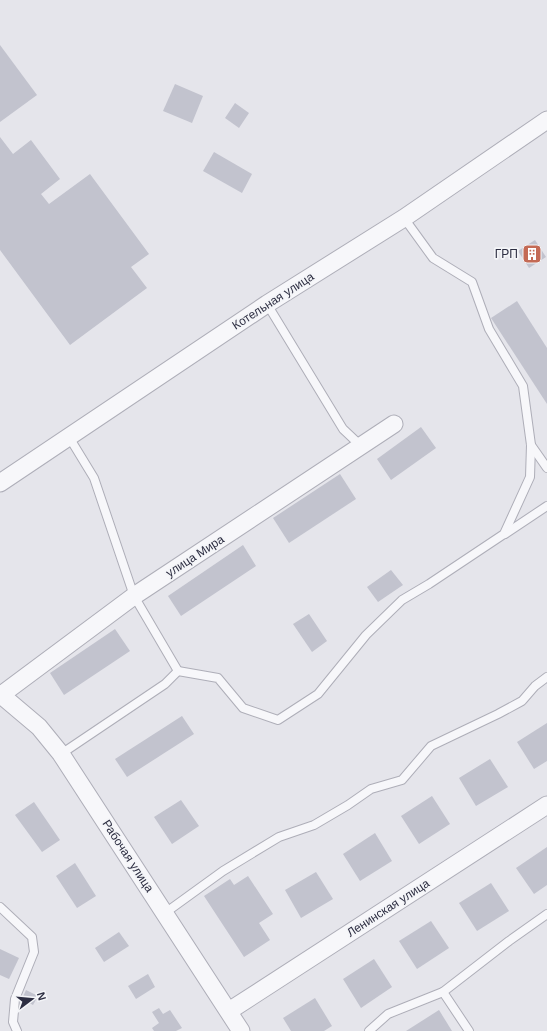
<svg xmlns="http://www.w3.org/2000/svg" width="547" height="1031" font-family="Arial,sans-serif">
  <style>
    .building { fill: #c2c3ce }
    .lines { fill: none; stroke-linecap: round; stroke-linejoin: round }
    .lane-casing { stroke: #aeaeb8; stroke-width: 10 }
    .street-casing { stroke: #aeaeb8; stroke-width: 19 }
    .lane { stroke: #f7f7fa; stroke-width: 8 }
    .street { stroke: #f7f7fa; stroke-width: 17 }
    .labels { text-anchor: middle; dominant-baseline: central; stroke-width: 3.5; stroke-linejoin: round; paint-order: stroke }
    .poi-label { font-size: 12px; fill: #2d2e42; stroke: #f4f5f8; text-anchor: end }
    .street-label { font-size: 12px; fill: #2d2e42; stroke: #f4f5f8 }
  </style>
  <rect width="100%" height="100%" fill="#e5e5eb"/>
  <!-- building -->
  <g class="building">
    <polygon points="0,45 37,95 0,122"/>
    <polygon points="175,84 203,96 192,123 163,111"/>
    <polygon points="235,103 249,113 239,128 225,118"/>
    <polygon points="0,137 13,154 31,140 60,179 41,194 49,204 90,174 149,254 131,267 147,288 70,345 0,250"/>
    <polygon points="214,152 252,174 242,193 203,171"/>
    <polygon points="535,240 546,257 529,268 518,251"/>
    <polygon points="517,301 547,348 547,404 491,318"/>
    <polygon points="421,427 436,448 391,480 377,459"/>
    <polygon points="340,474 356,499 289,543 273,518"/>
    <polygon points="243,545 256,566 181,616 168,596"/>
    <polygon points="391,570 403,585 378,602 367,587"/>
    <polygon points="309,614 327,641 312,652 293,624"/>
    <polygon points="115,629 130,651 64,695 50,673"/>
    <polygon points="182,716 194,734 127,777 115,759"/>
    <polygon points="547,723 547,761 534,769 517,742"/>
    <polygon points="490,759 508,787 476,806 459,778"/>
    <polygon points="432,796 450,824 419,844 401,816"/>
    <polygon points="181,800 199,826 172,844 154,817"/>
    <polygon points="34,802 60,840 42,852 15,815"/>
    <polygon points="375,833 392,861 360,881 343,854"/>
    <polygon points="547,847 547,885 534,894 516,868"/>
    <polygon points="75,863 96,896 77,908 56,876"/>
    <polygon points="316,872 333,899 301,918 285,890"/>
    <polygon points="248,876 273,914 259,923 270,940 244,957 204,896 230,879 234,885"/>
    <polygon points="491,883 509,911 477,931 459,903"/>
    <polygon points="431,921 449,948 417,969 399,941"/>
    <polygon points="119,932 129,946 104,962 95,948"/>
    <polygon points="0,949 19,958 9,979 0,975"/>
    <polygon points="374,959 392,987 361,1008 343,979"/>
    <polygon points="148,974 155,987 136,999 128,986"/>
    <polygon points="26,990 38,996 33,1005 22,999"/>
    <polygon points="315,998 332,1026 324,1031 291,1031 283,1018"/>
    <polygon points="159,1008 163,1014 170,1010 182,1028 176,1031 154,1031 152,1028 159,1023 152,1012"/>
    <polygon points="439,1010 452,1031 406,1031"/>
  </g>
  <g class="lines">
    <defs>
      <g id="lane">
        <polyline points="267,304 343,429 361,446"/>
        <polyline points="531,445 547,468"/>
        <polyline points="505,534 547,506"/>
        <polyline points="178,671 218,678 243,708 278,720 318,694 366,635 402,600 429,584 504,534 530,477 531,445 523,386 489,329 472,282 433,258 404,218"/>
        <polyline points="61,754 165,684 178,671 134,596 94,478 69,437"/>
        <polyline points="0,907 32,937 34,952 15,999 13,1022 17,1031"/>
        <polyline points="165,913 223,871 279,837 314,825 348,805 371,789 402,780 431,746 498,714 522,701 535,686 547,677"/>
        <polyline points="443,992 509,941 547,914"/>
        <polyline points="369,1031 388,1014 443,992 469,1031"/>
      </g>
      <g id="street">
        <polyline points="0,483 267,304 404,218 547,120"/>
        <polyline points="0,694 39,727 61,754 241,1031"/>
        <polyline points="1,695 134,596 394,424"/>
        <polyline points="229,1011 547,805"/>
      </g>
    </defs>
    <!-- lane casing -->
    <use href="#lane" class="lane-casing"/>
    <!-- street casing -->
    <use href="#street" class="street-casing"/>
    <!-- lane -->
    <use href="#lane" class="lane"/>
    <!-- street -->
    <use href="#street" class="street"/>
  </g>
  <!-- icons -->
  <defs>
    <symbol id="building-square" viewBox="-11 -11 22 22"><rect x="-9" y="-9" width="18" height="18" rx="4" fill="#c46a55" stroke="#f4f5f8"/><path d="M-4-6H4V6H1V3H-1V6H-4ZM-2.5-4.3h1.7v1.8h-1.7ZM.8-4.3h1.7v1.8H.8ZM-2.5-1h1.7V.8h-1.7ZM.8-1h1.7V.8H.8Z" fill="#fff"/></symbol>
  </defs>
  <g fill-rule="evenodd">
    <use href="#building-square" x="521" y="243" width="22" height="22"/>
  </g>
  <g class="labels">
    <!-- poi labels -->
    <g class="poi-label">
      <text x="518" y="254">ГРП</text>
    </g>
    <!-- street labels -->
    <g class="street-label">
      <text transform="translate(273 301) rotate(-33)">Котельная улица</text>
      <text transform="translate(195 556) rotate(-33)">улица Мира</text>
      <text transform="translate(128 856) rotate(57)">Рабочая улица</text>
      <text transform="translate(388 908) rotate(-33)">Ленинская улица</text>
    </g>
  </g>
  <!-- north arrow -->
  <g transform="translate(32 999) rotate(74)" stroke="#f4f5f8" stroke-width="3" paint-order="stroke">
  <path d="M0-3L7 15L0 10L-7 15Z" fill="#2d2e42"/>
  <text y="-6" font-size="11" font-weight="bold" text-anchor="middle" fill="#2d2e42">N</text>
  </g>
</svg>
